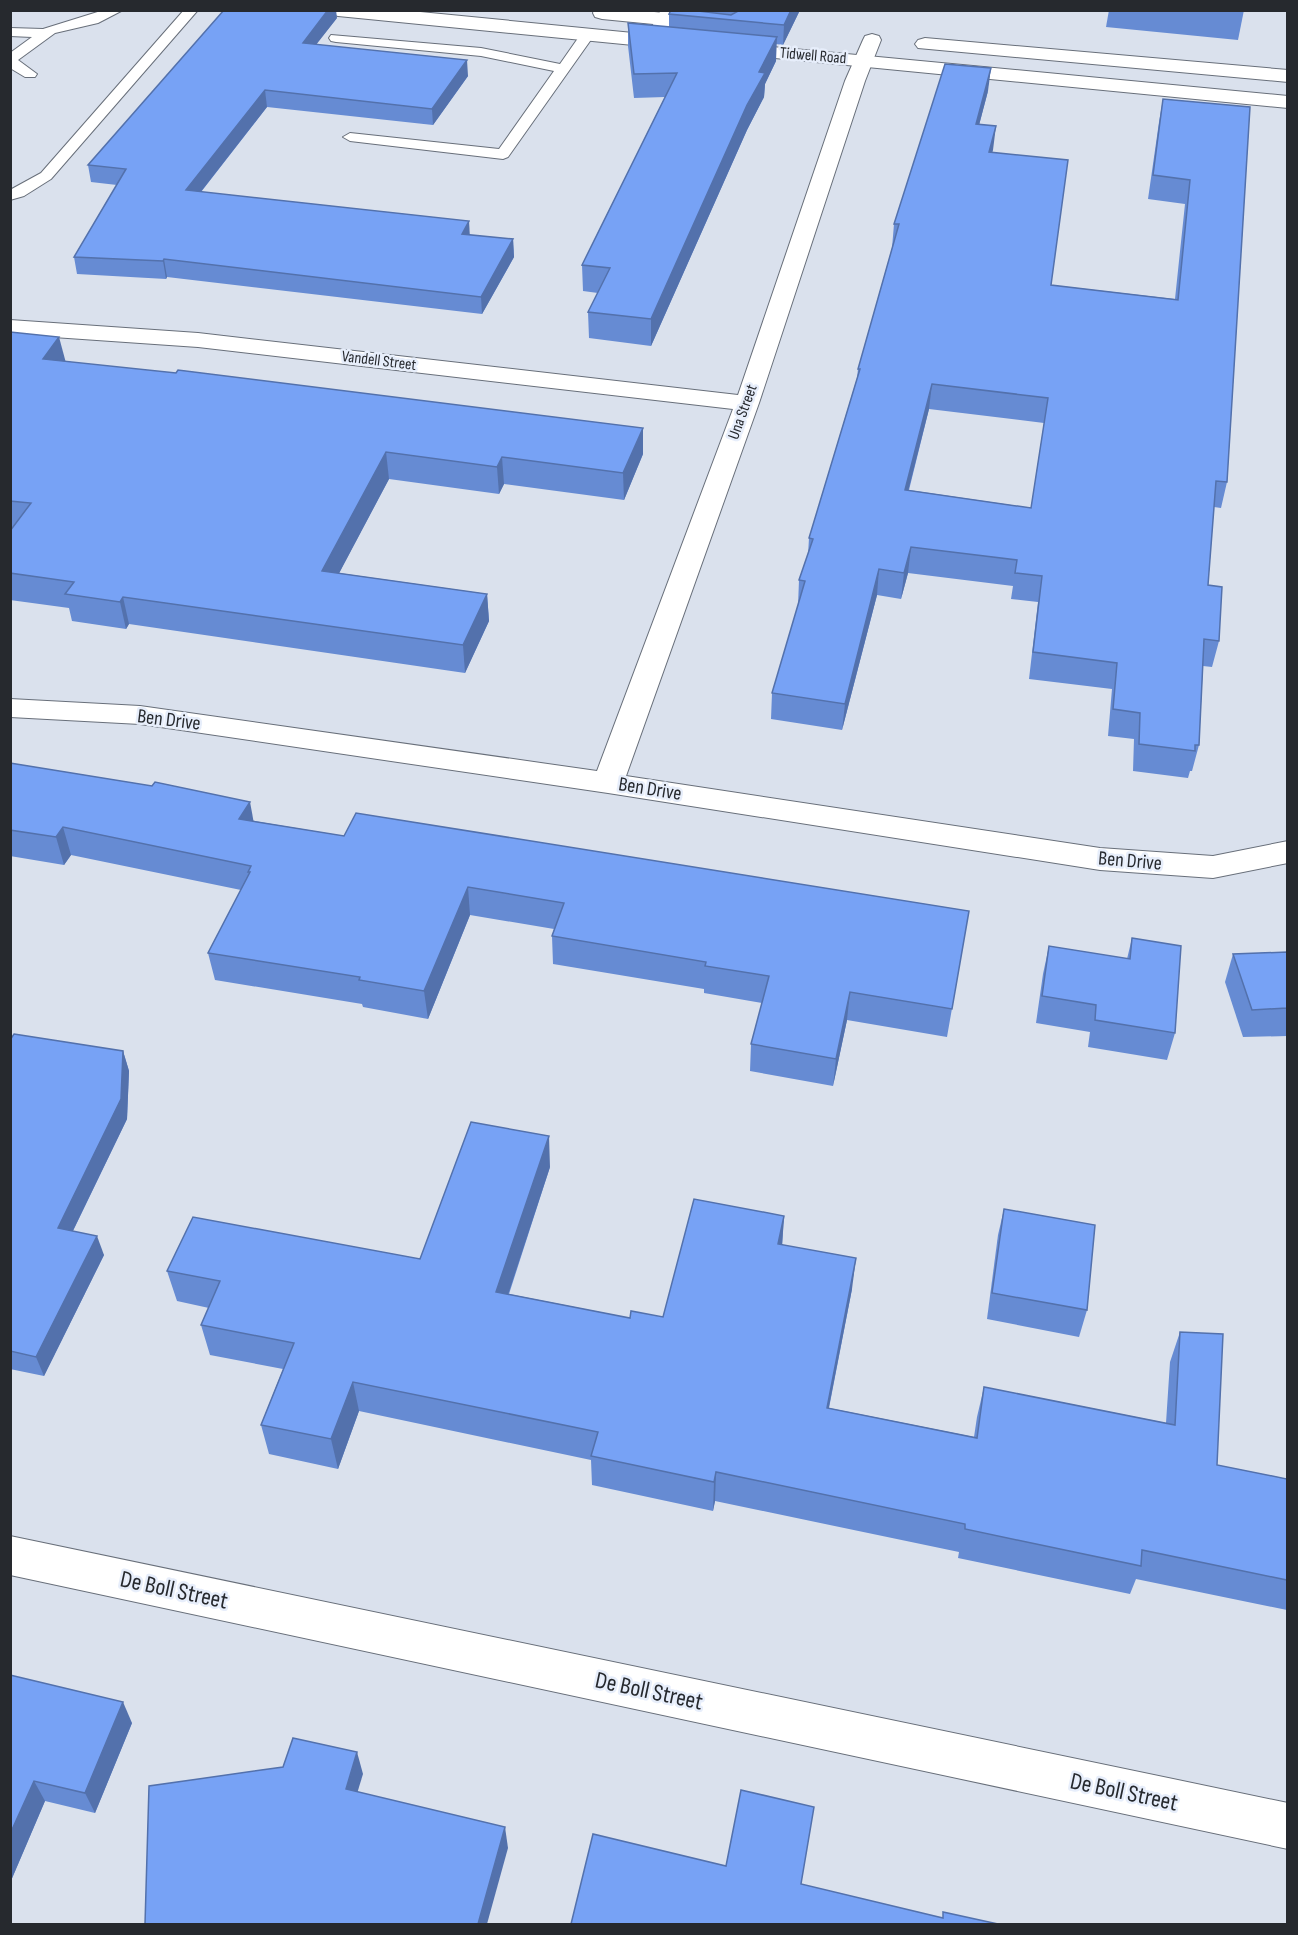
<svg xmlns="http://www.w3.org/2000/svg" width="1298" height="1935" font-family="'Sofia Sans Condensed',sans-serif">
  <style>
    .lines { fill: none; stroke-linecap: round; stroke-linejoin: round }
    .service-casing { stroke: #686f7a; stroke-width: 2 }
    .minor-casing { stroke: #686f7a; stroke-width: 2 }
    .secondary-casing { stroke: #686f7a; stroke-width: 2 }
    .service { fill: #fff; fill-rule: evenodd }
    .minor { fill: #fff; fill-rule: evenodd }
    .secondary { fill: #fff; fill-rule: evenodd }
    .wall { fill: #668bd3; fill-rule: evenodd }
    .shaded-wall { fill: #5371ac }
    .building { fill: #77a2f5; stroke: #5371ac; stroke-width: 1.5; fill-rule: evenodd }
    .labels { text-anchor: middle; dominant-baseline: central; stroke-width: 5; stroke-linejoin: round; paint-order: stroke }
    .far-street-label { font-size: 16px; fill: #26292e; stroke: #e7eefb }
    .street-label { font-size: 20px; fill: #26292e; stroke: #e7eefb }
    .near-street-label { font-size: 24px; fill: #26292e; stroke: #e7eefb }
  </style>
  <rect width="100%" height="100%" fill="#dae1ed"/>
  <g class="lines">
    <defs>
      <g id="service">
        <polygon points="104,10 123,10 98,23 55,33 18,60 37,74 35,77 25,77 10,68 10,53 32,37 10,36 10,28 43,29"/>
        <polygon points="184,10 198,10 51,179 24,196 10,200 10,190 41,173"/>
        <polygon points="588,30 595,34 508,157 503,159 350,141 343,137 350,133 499,149 554,71 481,56 336,42 331,41 329,38 331,35 481,48 560,64 583,31"/>
      </g>
      <g id="minor">
        <polygon points="661,10 680,10 660,45 646,45 644,41"/>
        <polygon points="872,34 879,36 881,40 865,81 759,403 626,776 1100,848 1213,856 1288,841 1288,863 1213,878 1100,870 608,793 140,724 10,717 10,699 140,706 597,771 733,409 198,347 10,334 10,320 198,333 738,395 845,81 863,40 865,36"/>
        <polygon points="10,1536 1288,1803 1288,1849 10,1575"/>
      </g>
      <g id="secondary">
        <polygon points="329,10 400,10 674,37 681,39 683,43 681,47 674,49 338,16 331,14"/>
        <polygon points="594,10 634,10 715,18 722,20 724,24 722,28 715,30 602,19 595,17 593,13"/>
        <polygon points="925,38 1288,70 1288,82 918,48 915,44 918,40"/>
        <polygon points="731,43 1288,96 1288,108 724,53 721,49 724,45"/>
      </g>
    </defs>
    <!-- service casing -->
    <use href="#service" class="service-casing"/>
    <!-- minor casing -->
    <use href="#minor" class="minor-casing"/>
    <!-- secondary casing -->
    <use href="#secondary" class="secondary-casing"/>
    <!-- service -->
    <use href="#service" class="service"/>
    <!-- minor -->
    <use href="#minor" class="minor"/>
    <!-- secondary -->
    <use href="#secondary" class="secondary"/>
  </g>
  <!-- wall -->
  <g class="wall">
    <polygon points="671,10 800,10 783,45 776,44 776,61 765,84 764,97 747,130 651,346 589,338 588,312 598,293 583,291 582,265 665,97 634,98 628,46 628,23 669,27 669,14"/>
    <polygon points="1109,10 1244,10 1238,40 1106,27"/>
    <polygon points="337,18 316,44 468,76 433,125 267,107 201,192 470,235 513,239 514,257 482,314 167,277 166,279 77,274 74,257 117,185 91,182 88,165"/>
    <path d="M988,91L979,125L992,152L1051,285L1175,299L1185,204L1148,199L1159,122L1163,99L1250,107L1227,482L1221,508L1214,507L1208,585L1219,641L1212,667L1203,666L1199,745L1192,771H1190L1188,778L1133,771L1134,739L1108,736L1112,689L1029,679L1038,602L1011,599L1013,586L908,573L901,599L877,595L842,730L771,719L772,693L798,606L799,580L808,555L809,538L857,378L858,369L892,248L894,224ZM929,409L1044,423L1031,508L909,490Z"/>
    <polygon points="10,332 65,361 643,454 624,500 504,484 499,494 389,479 339,573 487,594 489,621 465,673 129,624 126,629 72,621 69,608 10,600 10,530 12,528 10,528"/>
    <polygon points="10,763 152,786 254,821 344,836 969,911 947,1037 847,1020 833,1086 750,1071 751,1044 762,1003 704,993 704,989 553,964 552,936 554,929 470,915 428,1019 363,1007 362,1004 215,980 208,953 241,890 71,855 64,865 10,856"/>
    <polygon points="1132,938 1175,1033 1167,1060 1088,1047 1090,1032 1036,1023 1043,974 1049,946 1127,959"/>
    <polygon points="1287,952 1287,1036 1243,1037 1225,982 1233,954"/>
    <polygon points="10,1040 123,1051 129,1071 127,1119 73,1231 104,1255 44,1376 10,1369"/>
    <polygon points="550,1167 509,1294 630,1318 663,1317 784,1216 782,1245 852,1289 829,1408 974,1437 977,1417 984,1387 1166,1423 1170,1362 1180,1332 1217,1465 1287,1479 1287,1610 1136,1579 1130,1594 958,1558 959,1552 715,1501 713,1511 592,1485 591,1460 359,1411 338,1469 269,1454 261,1425 283,1369 210,1355 201,1325 209,1308 177,1301 167,1271 420,1259"/>
    <polygon points="1004,1209 1087,1310 1079,1337 987,1319 998,1235"/>
    <polygon points="10,1672 12,1676 132,1723 95,1813 45,1801 10,1883"/>
  </g>
  <!-- shaded-wall -->
  <g class="shaded-wall">
    <polygon points="328,10 336,10 337,18 305,59 303,43"/>
    <polygon points="791,10 800,10 783,45 784,25"/>
    <polygon points="777,37 776,61 765,84 764,97 747,130 651,346 651,319 747,105 759,72"/>
    <polygon points="467,60 468,76 433,125 432,109"/>
    <polygon points="991,68 988,91 973,148 976,124"/>
    <polygon points="265,90 267,107 189,207 186,190"/>
    <polygon points="996,126 993,150 986,175 989,152"/>
    <polygon points="469,221 470,238 462,234"/>
    <polygon points="513,239 514,257 482,314 481,297"/>
    <polygon points="164,259 167,277 166,279 163,261"/>
    <polygon points="59,337 66,363 43,359"/>
    <polygon points="932,384 929,409 902,515 905,490"/>
    <polygon points="643,428 643,454 624,500 623,473"/>
    <polygon points="386,452 389,479 326,598 322,571"/>
    <polygon points="502,457 504,484 499,494 497,467"/>
    <polygon points="911,547 908,573 901,599 904,573"/>
    <polygon points="879,569 877,595 842,730 845,704"/>
    <polygon points="487,594 489,621 465,673 463,645"/>
    <polygon points="123,597 129,624 126,629 120,602"/>
    <polygon points="250,802 255,829 239,819"/>
    <polygon points="63,827 71,855 64,865 56,837"/>
    <polygon points="468,887 470,915 428,1019 424,991"/>
    <polygon points="850,992 847,1020 833,1086 836,1059"/>
    <polygon points="123,1051 129,1071 127,1119 65,1247 58,1228"/>
    <polygon points="549,1136 550,1167 499,1322 496,1292"/>
    <polygon points="784,1216 782,1247 778,1244"/>
    <polygon points="97,1236 104,1255 44,1376 36,1357"/>
    <polygon points="856,1258 852,1289 823,1437 827,1408"/>
    <polygon points="353,1382 359,1411 338,1469 331,1439"/>
    <polygon points="716,1472 715,1501 713,1511 714,1482"/>
    <polygon points="123,1702 132,1723 95,1813 85,1793"/>
    <polygon points="357,1752 363,1774 352,1810 346,1789"/>
    <polygon points="34,1781 45,1801 10,1883 10,1834"/>
    <polygon points="505,1827 508,1848 487,1924 478,1924"/>
  </g>
  <!-- building -->
  <g class="building">
    <polygon points="224,10 328,10 303,43 467,60 432,109 265,90 186,190 469,221 462,234 513,239 481,297 164,259 163,261 74,257 126,169 88,165"/>
    <polygon points="671,10 690,10 731,15 740,10 791,10 784,25 669,14"/>
    <polygon points="628,23 777,37 759,72 765,73 747,105 651,319 588,312 610,268 582,265 677,73 634,74"/>
    <path d="M945,64L991,68L976,124L996,126L989,152L1068,160L1051,285L1178,300L1190,180L1153,175L1163,99L1250,107L1227,482L1216,481L1208,585L1222,587L1219,641L1204,639L1199,745H1195V751L1139,744L1140,713L1113,709L1117,663L1033,652L1042,576L1015,573L1017,560L911,547L904,573L879,569L845,704L772,693L805,581L799,580L813,539L809,538L860,369H858L899,224H894ZM932,384L1048,398L1031,508L905,490Z"/>
    <polygon points="10,332 59,337 43,359 176,373 178,370 643,428 623,473 502,457 497,467 386,452 322,571 487,594 463,645 123,597 120,602 65,594 74,582 10,573 10,531 31,503 10,501"/>
    <polygon points="10,763 152,786 155,782 250,802 239,819 344,836 356,813 969,911 952,1009 850,992 836,1059 751,1044 769,976 705,966 706,962 552,936 564,903 468,887 424,991 359,980 360,977 208,953 250,872 248,872 251,866 63,827 56,837 10,830"/>
    <polygon points="1132,938 1181,946 1175,1033 1095,1020 1096,1005 1042,996 1049,946 1130,959"/>
    <polygon points="1287,952 1287,1008 1252,1010 1233,954"/>
    <polygon points="14,1034 123,1051 121,1099 58,1228 97,1236 36,1357 10,1351 10,1040"/>
    <polygon points="471,1122 549,1136 496,1292 630,1318 631,1311 663,1317 694,1199 784,1216 778,1244 856,1258 827,1408 977,1438 984,1387 1175,1425 1180,1332 1223,1334 1217,1465 1287,1479 1287,1580 1142,1550 1141,1566 965,1529 965,1524 716,1472 714,1482 591,1456 598,1432 353,1382 331,1439 261,1425 294,1343 201,1325 220,1281 167,1271 193,1217 420,1259"/>
    <polygon points="1004,1209 1095,1225 1087,1310 992,1293"/>
    <polygon points="10,1675 123,1702 85,1793 34,1781 10,1834"/>
    <polygon points="293,1738 357,1752 346,1789 505,1827 478,1924 145,1924 149,1786 283,1767"/>
    <polygon points="741,1790 814,1807 801,1884 943,1918 943,1912 998,1924 571,1924 593,1834 726,1866"/>
  </g>
  <g class="labels">
    <!-- far-street labels -->
    <g class="far-street-label">
      <text transform="translate(813 56) rotate(5)">Tidwell Road</text>
      <text transform="translate(379 361) rotate(7)">Vandell Street</text>
      <text transform="translate(743 412) rotate(-70)">Una Street</text>
    </g>
    <!-- street labels -->
    <g class="street-label">
      <text transform="translate(169 720) rotate(7)">Ben Drive</text>
      <text transform="translate(650 789) rotate(9)">Ben Drive</text>
      <text transform="translate(1130 861) rotate(5)">Ben Drive</text>
    </g>
    <!-- near-street labels -->
    <g class="near-street-label">
      <text transform="translate(174 1590) rotate(12)">De Boll Street</text>
      <text transform="translate(649 1691) rotate(12)">De Boll Street</text>
      <text transform="translate(1124 1792) rotate(12)">De Boll Street</text>
    </g>
  </g>
  <!-- border -->
  <rect width="1298" height="1935" fill="none" stroke="#26292e" stroke-width="24"/>
</svg>
